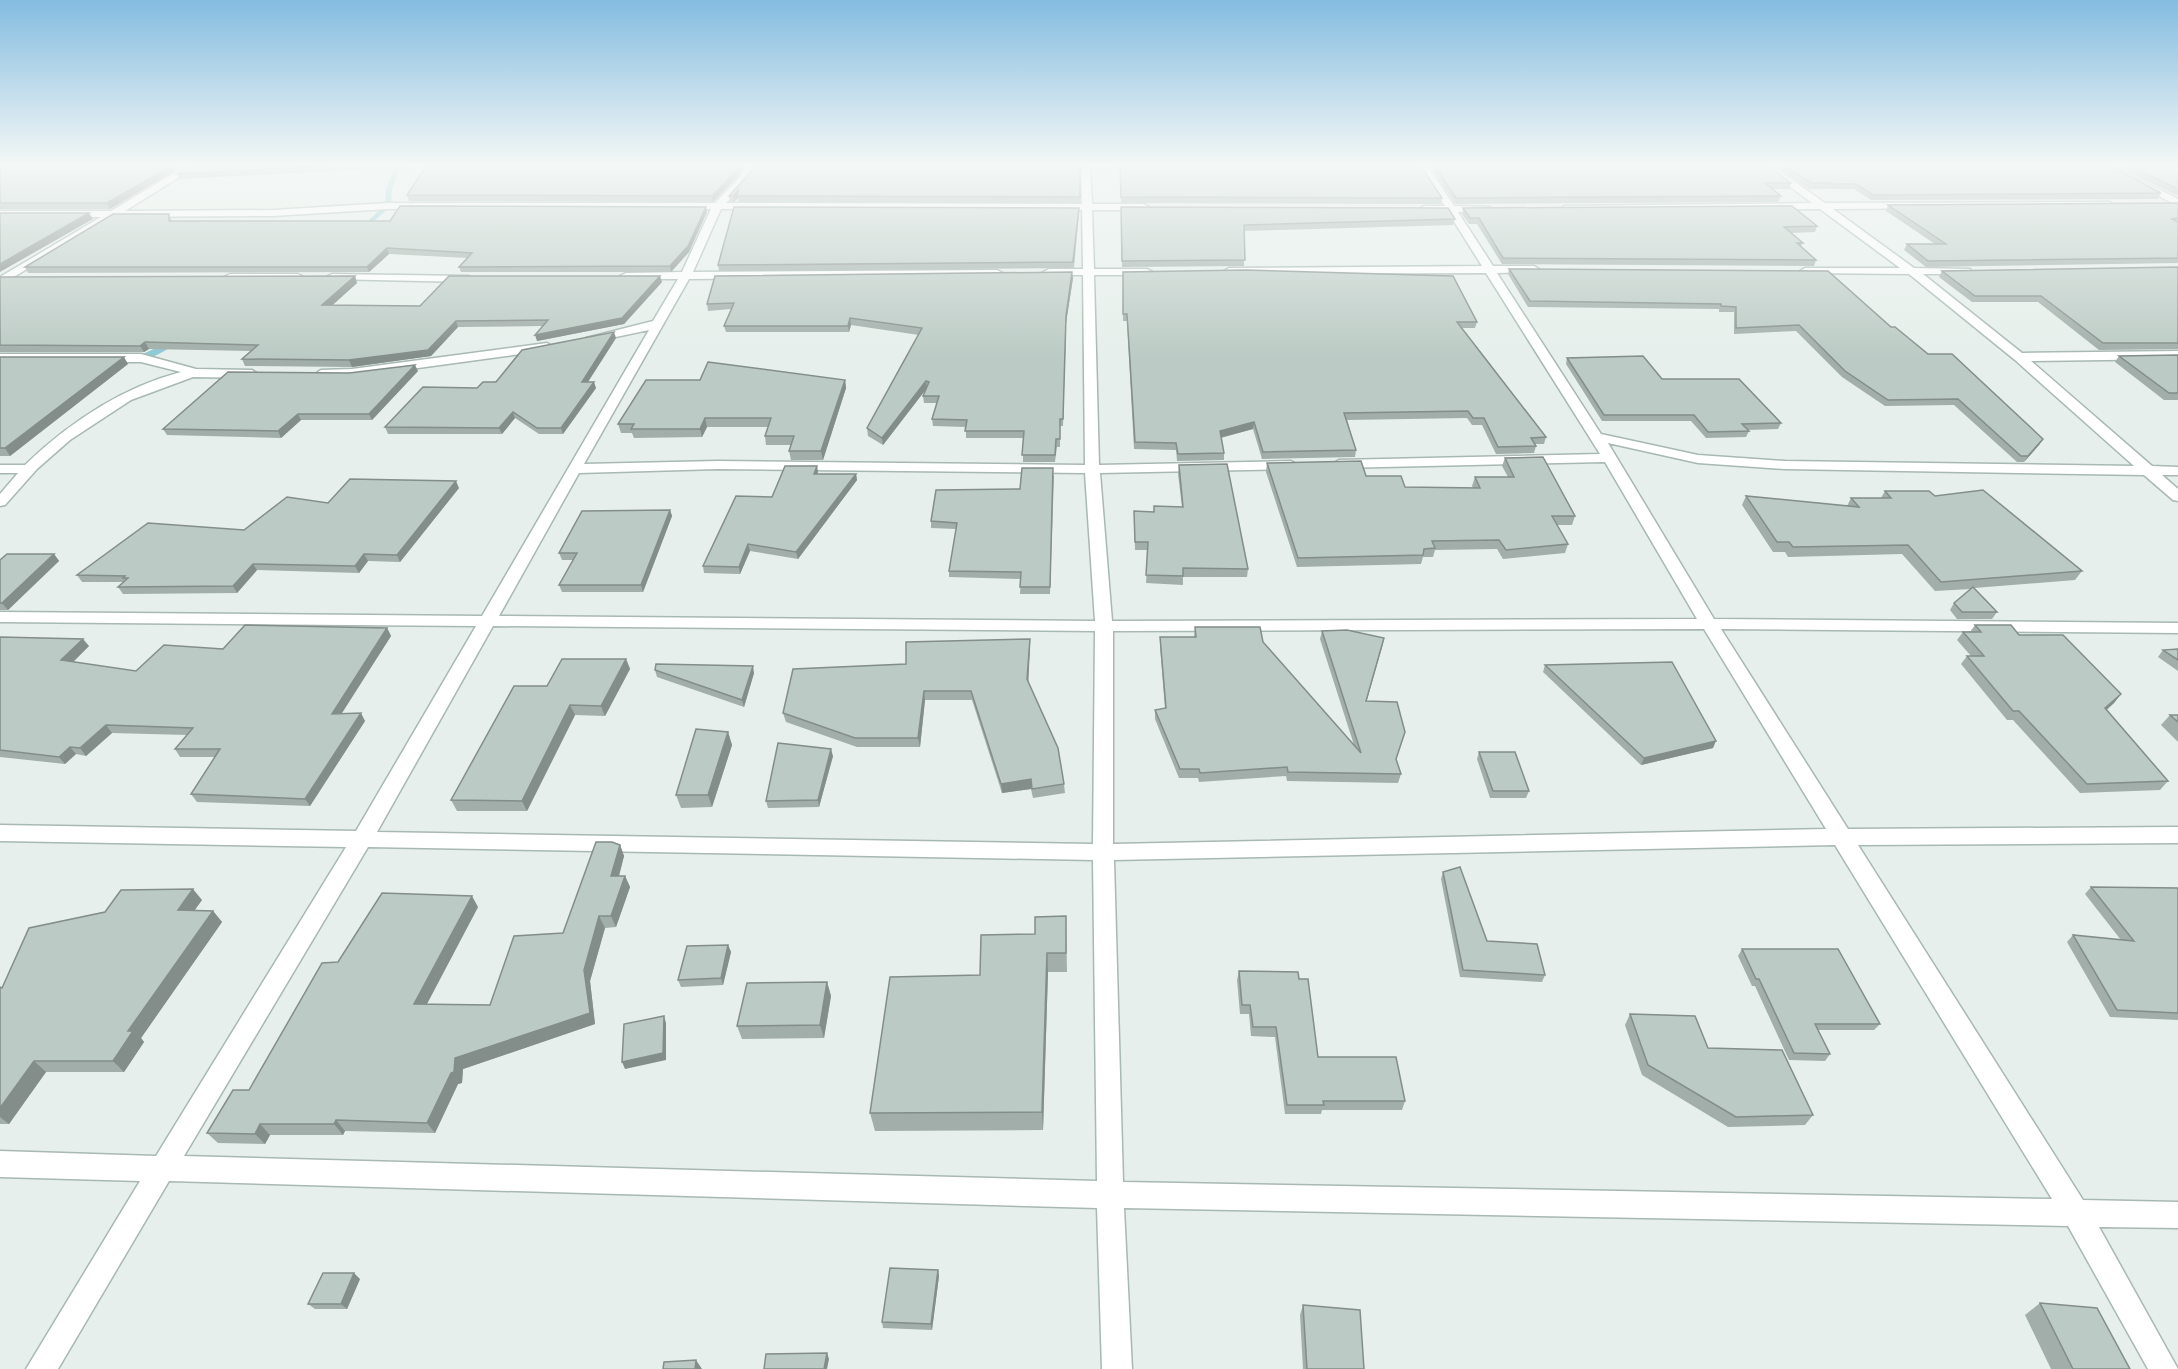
<svg xmlns="http://www.w3.org/2000/svg" width="2178" height="1369" font-family="Rubik,sans-serif">
  <style>
    .lines { fill: none; stroke-linecap: round; stroke-linejoin: round }
    .stream { fill: #8ec9d4; fill-rule: evenodd }
    .minor-casing { stroke: #a8b8b2; stroke-width: 3 }
    .minor { fill: #fff; fill-rule: evenodd }
    .wall { fill: #a1aea9 }
    .shaded-wall { fill: #838d89 }
    .building { fill: #bbcac4; stroke: #838d89; stroke-width: 1.5 }
  </style>
  <rect width="100%" height="100%" fill="#e6efeb"/>
  <g class="lines">
    <!-- stream -->
    <g class="stream">
      <polygon points="395,166 401,166 392,189 391,206 362,232 358,232 358,230 385,205 386,189"/>
      <path d="M170,341L177,343C166,351 139,367 127,359L139,356Z"/>
    </g>
    <defs>
      <g id="minor">
        <path d="M186,166H197L125,211L273,210L388,203H715L740,177L746,166H755L747,180L726,203L1082,204L1081,166H1090L1092,204H1144L1149,207L1144,210H1092L1094,269H1147L1153,272L1147,275H1094L1099,465L1291,461L1298,465L1291,469L1100,473L1112,621L1697,619L1605,462L1339,468L1332,464L1339,460L1600,454L1486,273L1229,274L1224,271L1229,268L1482,266L1448,212H1424L1419,209L1424,206H1445L1420,166H1428L1454,206L1490,207L1491,209L1486,212H1458L1493,266H1534L1539,269L1534,272L1497,273L1601,434L1698,455L1785,461L2134,466L2015,360L1909,274L1801,273L1800,271L1805,268H1900L1820,209L1568,211L1563,208L1564,206L1812,203L1763,166H1772L1825,203L2110,202L2112,204L2107,207L1833,209L1914,268L1970,269L1971,271L1966,274H1923L2022,353L2178,351V359L2031,361L2152,466L2178,467V475H2162L2178,489V501L2173,500L2144,475L1785,469L1698,463L1608,443L1714,619L2178,623V633L1721,629L1848,829L2178,827V843L1858,845L2083,1200L2178,1202V1228L2099,1227L2178,1369H2148L2068,1226L1124,1208L1132,1369H1102L1097,1208L169,1181L58,1369H26L140,1181L0,1177V1151L156,1156L346,847L0,841V825L356,831L476,626L0,622V612L482,616L649,330L592,342L586,338L653,321L678,279H626L620,276L626,273L682,272L711,209H388L273,216L115,217L0,285V277L101,217H0V211H111ZM721,209L1082,210L1083,269H1049L1043,272L1049,275H1083L1085,465L718,461L584,464L689,279L997,276L1003,273L997,270L693,272ZM718,469L1085,473L1095,621L499,616L579,473ZM493,626L1095,631L1093,844L377,832ZM1704,629L1826,829L1113,844V631ZM1835,845L2052,1199L1123,1182L1114,860ZM368,847L1093,860L1097,1181L184,1156Z"/>
        <polygon points="2101,166 2112,166 2178,199 2178,206"/>
        <polygon points="230,274 298,274 304,277 298,280 226,279 224,277"/>
        <polygon points="332,274 469,276 475,279 469,282 328,279 326,277"/>
        <polygon points="547,343 553,347 551,350 352,377 321,378 315,374 321,370 352,369"/>
        <path d="M0,354H141L196,369L252,370L258,374L252,378L193,377L131,400L70,440L37,469L5,505L0,506V494L18,473H0V465H25C70,422 121,388 181,372L141,362H0Z"/>
      </g>
    </defs>
    <!-- minor casing -->
    <use href="#minor" class="minor-casing"/>
    <!-- minor -->
    <use href="#minor" class="minor"/>
  </g>
  <!-- wall -->
  <g class="wall">
    <polygon points="0,166 183,166 110,209 0,209"/>
    <polygon points="189,166 744,166 738,176 713,202 409,201 407,195 426,166 180,179 177,174"/>
    <polygon points="1080,166 1080,203 738,202 738,198 734,202 730,202 729,196 748,175"/>
    <polygon points="1120,166 1442,198 1441,204 1121,203"/>
    <polygon points="1430,166 1769,166 1791,183 1789,189 1771,189 1781,196 1778,202 1455,204"/>
    <polygon points="1775,166 2111,166 2161,193 2158,199 1871,200 1854,189 1809,189"/>
    <polygon points="2116,166 2178,166 2178,196"/>
    <polygon points="2178,203 2178,263 1926,267 1904,250 1907,244 1935,244 1886,211 1888,205"/>
    <polygon points="1121,207 1455,219 1453,225 1244,231 1244,266 1122,267"/>
    <polygon points="1463,208 1817,226 1815,232 1791,233 1803,243 1801,246 1816,260 1814,266 1502,264 1477,224 1469,224 1462,214"/>
    <polygon points="707,212 689,252 671,272 461,272 459,267 467,258 389,254 369,272 28,273 25,267 169,214 172,221 390,221"/>
    <polygon points="1079,213 1074,268 719,271 718,265"/>
    <polygon points="2178,267 2178,349 2099,350 2038,302 1972,302 1939,277 1942,271"/>
    <polygon points="1509,269 1891,327 2043,439 2039,445 2024,462 2017,462 1954,405 1885,406 1842,377 1796,331 1734,334 1734,312 1719,312 1719,309 1528,307 1508,274"/>
    <polygon points="1123,272 1477,322 1475,328 1462,328 1546,437 1544,444 1535,444 1536,446 1534,453 1496,454 1482,425 1472,425 1467,418 1347,420 1356,450 1355,457 1262,459 1253,429 1221,438 1224,453 1224,460 1177,461 1176,450 1134,449 1127,321 1123,321"/>
    <polygon points="355,276 357,283 332,305 420,306 662,282 624,324 537,341 542,326 458,327 431,356 352,367 245,366 242,359 251,351 149,349 144,352 0,352 0,277"/>
    <polygon points="1073,278 1066,323 1063,426 1060,426 1060,447 1057,447 1055,462 1023,462 1023,438 966,438 966,427 933,426 932,419 937,403 924,403 923,396 926,389 883,445 868,436 867,428 919,335 851,325 849,332 726,332 724,326 731,309 708,311 707,304"/>
    <polygon points="616,338 588,382 596,388 563,434 539,434 515,418 502,434 388,434 385,427 477,388"/>
    <polygon points="2178,355 2178,400 2164,400 2115,362 2119,356"/>
    <polygon points="0,357 128,364 10,456 0,456"/>
    <polygon points="1567,358 1662,379 1781,423 1778,429 1748,430 1749,431 1746,437 1706,438 1691,421 1602,421 1566,364"/>
    <polygon points="418,371 372,420 301,420 281,438 167,435 163,429 349,373"/>
    <polygon points="845,380 846,388 823,460 791,460 789,451 791,445 766,445 765,436 768,427 707,427 702,437 634,438 632,433 621,433 618,424"/>
    <polygon points="1505,458 1575,516 1572,525 1557,525 1568,544 1565,553 1503,559 1497,549 1435,550 1433,557 1423,557 1421,564 1297,567 1266,472 1267,463 1366,476 1405,487 1473,488 1472,486 1475,477 1508,477 1502,466"/>
    <polygon points="1179,465 1248,569 1247,577 1183,577 1183,585 1146,583 1148,550 1135,550 1134,511 1154,512 1182,507 1178,474"/>
    <polygon points="818,472 817,474 856,474 857,480 798,559 750,551 740,574 704,573 703,566 772,497"/>
    <polygon points="1054,475 1050,594 1020,594 1021,579 949,577 949,571 956,529 931,528 931,521 1020,489"/>
    <polygon points="459,488 400,562 368,561 359,573 257,570 237,593 123,594 118,587 123,582 82,582 77,575 244,530 328,503"/>
    <polygon points="1885,491 1935,496 2082,571 2075,580 1974,588 1997,612 1992,619 1957,619 1950,610 1954,603 1971,589 1935,591 1902,554 1788,557 1785,552 1773,552 1742,505 1746,496 1847,506 1851,498 1881,498"/>
    <polygon points="670,510 672,516 643,592 562,592 559,585 573,560 562,560 559,553"/>
    <polygon points="54,554 59,561 8,610 0,610 0,560"/>
    <polygon points="1975,625 2019,635 2121,694 2114,703 2106,709 2168,781 2160,790 2080,793 2013,720 2007,720 1961,664 1967,656 1971,656 1957,640 1963,632 1970,632"/>
    <polygon points="1195,627 1263,642 1354,745 1320,639 1322,631 1384,638 1366,701 1405,732 1396,760 1401,774 1398,783 1287,781 1286,776 1199,782 1198,778 1179,778 1155,719 1155,710 1165,709 1160,646 1160,637 1194,637"/>
    <polygon points="387,628 391,636 341,713 365,721 310,806 197,802 191,794 215,757 180,757 175,749 187,735 112,733 86,756 76,754 65,764 0,757 0,637 89,646 73,662 136,671 223,649"/>
    <polygon points="1030,639 1028,681 1064,784 1065,793 1033,798 1031,789 1002,793 972,700 925,700 920,747 857,747 786,722 783,713"/>
    <polygon points="2178,649 2178,671 2158,657 2163,650"/>
    <polygon points="626,659 630,669 605,716 575,715 527,811 457,811 451,800 547,686"/>
    <polygon points="1545,665 1713,748 1641,765 1543,672"/>
    <polygon points="655,670 754,673 744,707 657,677"/>
    <polygon points="2170,715 2178,715 2178,742 2161,725"/>
    <polygon points="728,732 732,745 712,807 681,808 676,795"/>
    <polygon points="1479,752 1529,791 1526,798 1490,798 1477,759"/>
    <polygon points="833,756 819,807 768,808 766,801"/>
    <polygon points="620,845 624,856 619,876 625,876 630,887 616,927 605,928 590,981 595,1024 463,1069 462,1083 458,1084 435,1133 345,1131 343,1135 270,1135 265,1144 218,1143 207,1133 249,1090 338,962 478,907 427,1004 490,1005 563,933"/>
    <polygon points="1443,872 1487,941 1545,975 1542,982 1460,977 1441,879"/>
    <polygon points="2091,887 2178,888 2178,1020 2110,1017 2067,942 2073,935 2121,940 2085,894"/>
    <polygon points="202,900 194,910 213,911 222,922 141,1038 144,1042 124,1072 46,1072 9,1124 0,1124 0,987 2,988"/>
    <polygon points="1066,916 1067,972 1048,972 1043,1130 875,1131 870,1113 980,975 1035,934"/>
    <polygon points="728,945 731,952 723,985 681,987 678,980"/>
    <polygon points="1742,949 1880,1024 1874,1030 1818,1030 1830,1054 1825,1061 1789,1060 1755,986 1752,986 1738,956"/>
    <polygon points="1239,971 1299,979 1318,1057 1405,1101 1402,1110 1322,1110 1321,1114 1285,1114 1275,1037 1251,1036 1249,1014 1240,1014 1237,980"/>
    <polygon points="827,982 831,996 824,1038 742,1039 737,1026"/>
    <polygon points="1630,1014 1708,1048 1813,1115 1805,1125 1728,1127 1642,1075 1625,1025"/>
    <polygon points="938,1270 939,1276 932,1330 883,1328 882,1322"/>
    <polygon points="360,1279 347,1309 315,1309 308,1304"/>
    <polygon points="2040,1303 2130,1369 2051,1369 2025,1315"/>
    <polygon points="1303,1305 1364,1369 1303,1369 1300,1315"/>
  </g>
  <!-- shaded-wall -->
  <g class="shaded-wall">
    <polygon points="171,166 183,166 110,209 107,203"/>
    <polygon points="740,166 744,166 738,176 713,202 712,196"/>
    <polygon points="739,189 738,198 734,202 733,196"/>
    <polygon points="706,207 707,212 689,252 671,272 670,266"/>
    <polygon points="89,213 93,219 0,272 0,264"/>
    <polygon points="387,248 389,254 369,272 367,267"/>
    <polygon points="1072,272 1073,278 1066,323 1063,426 1066,316"/>
    <polygon points="355,276 357,283 325,312 322,305"/>
    <polygon points="660,276 662,282 624,324 537,341 535,335"/>
    <polygon points="850,318 851,325 849,332 848,326"/>
    <polygon points="456,321 458,327 431,356 352,367 349,360"/>
    <polygon points="614,332 616,338 584,388 582,382"/>
    <polygon points="145,342 149,349 144,352 140,346"/>
    <polygon points="124,357 128,364 10,456 5,448"/>
    <polygon points="415,365 418,371 372,420 369,414"/>
    <polygon points="845,380 846,388 823,460 821,451"/>
    <polygon points="926,381 927,388 883,445 882,438"/>
    <polygon points="594,382 596,388 563,434 561,428"/>
    <polygon points="513,412 515,418 502,434 499,428"/>
    <polygon points="298,414 301,420 281,438 278,431"/>
    <polygon points="705,418 707,427 702,437 700,429"/>
    <polygon points="1254,422 1253,429 1219,438 1220,431"/>
    <polygon points="2043,439 2039,445 2024,462 2028,456"/>
    <polygon points="817,466 818,472 815,480 814,474"/>
    <polygon points="856,474 857,480 798,559 796,552"/>
    <polygon points="456,481 459,488 400,562 397,555"/>
    <polygon points="670,510 672,516 643,592 641,585"/>
    <polygon points="748,544 750,551 740,574 739,567"/>
    <polygon points="54,554 59,561 8,610 2,603"/>
    <polygon points="364,554 368,561 359,573 355,566"/>
    <polygon points="253,564 257,570 237,593 233,586"/>
    <polygon points="387,628 391,636 337,721 332,714"/>
    <polygon points="1384,638 1382,647 1364,710 1366,701"/>
    <polygon points="83,639 89,646 67,668 61,660"/>
    <polygon points="1030,639 1030,648 1028,688 1027,679"/>
    <polygon points="626,659 630,669 605,716 601,706"/>
    <polygon points="753,666 754,673 744,707 742,700"/>
    <polygon points="924,691 925,700 920,747 918,738"/>
    <polygon points="2121,694 2114,703 2099,717 2105,708"/>
    <polygon points="570,705 575,715 527,811 522,801"/>
    <polygon points="361,713 365,721 310,806 305,799"/>
    <polygon points="106,725 112,733 86,756 80,748"/>
    <polygon points="728,732 732,745 712,807 708,795"/>
    <polygon points="1716,741 1713,748 1641,765 1644,758"/>
    <polygon points="70,747 76,754 65,764 59,757"/>
    <polygon points="831,749 833,756 819,807 818,800"/>
    <polygon points="1031,779 1031,789 1002,793 1001,784"/>
    <polygon points="620,845 624,856 616,887 611,876"/>
    <polygon points="625,876 630,887 616,927 611,916"/>
    <polygon points="193,889 202,900 187,921 178,910"/>
    <polygon points="472,896 478,907 421,1015 414,1004"/>
    <polygon points="213,911 222,922 141,1038 144,1042 124,1072 113,1061 128,1031"/>
    <polygon points="599,916 605,928 590,981 595,1024 463,1069 462,1083 458,1084 435,1133 427,1123 451,1073 455,1058 584,970"/>
    <polygon points="728,945 731,952 723,985 721,978"/>
    <polygon points="1047,953 1048,972 1043,1130 1042,1112"/>
    <polygon points="827,982 831,996 824,1038 820,1025"/>
    <polygon points="664,1016 666,1023 666,1060 625,1069 622,1062"/>
    <polygon points="34,1061 46,1072 9,1124 0,1117 0,1108"/>
    <polygon points="336,1120 345,1131 343,1135 334,1124"/>
    <polygon points="260,1124 270,1135 265,1144 255,1134"/>
    <polygon points="938,1270 939,1276 932,1330 931,1324"/>
    <polygon points="354,1273 360,1279 347,1309 341,1304"/>
    <polygon points="827,1353 829,1359 827,1369 824,1369"/>
    <polygon points="696,1360 702,1369 695,1369"/>
  </g>
  <!-- building -->
  <g class="building">
    <polygon points="0,166 171,166 107,203 0,203"/>
    <polygon points="189,166 331,166 177,174"/>
    <polygon points="426,166 740,166 737,170 712,196 407,195"/>
    <polygon points="754,166 1080,166 1080,197 737,196 739,189 733,196 729,196 748,175"/>
    <polygon points="1120,166 1421,166 1442,198 1121,197"/>
    <polygon points="1435,166 1769,166 1791,183 1765,183 1781,196 1456,198"/>
    <polygon points="1784,166 2111,166 2161,193 1873,195 1856,184 1811,183"/>
    <polygon points="2130,166 2178,166 2178,189"/>
    <polygon points="2178,203 2178,218 2172,219 2178,222 2178,258 1928,261 1907,244 1946,244 1888,205"/>
    <polygon points="400,206 706,207 688,246 670,266 459,267 472,253 387,248 367,267 25,267 113,214 169,214 169,221 390,221"/>
    <polygon points="1792,206 1817,226 1784,227 1803,243 1797,243 1816,260 1503,258 1479,218 1470,218 1463,208"/>
    <polygon points="734,207 1079,208 1073,262 718,265"/>
    <polygon points="1121,207 1448,208 1455,219 1244,225 1245,260 1122,261"/>
    <polygon points="0,213 89,213 0,264"/>
    <polygon points="2178,267 2178,343 2103,343 2041,296 1975,296 1942,271"/>
    <polygon points="1509,269 1828,271 1891,327 1895,327 1928,354 1952,354 2043,439 2028,456 2021,456 1958,399 1888,400 1845,371 1799,325 1736,328 1736,307 1721,306 1721,304 1530,301"/>
    <polygon points="1245,270 1453,276 1477,322 1457,322 1546,437 1531,438 1536,446 1498,447 1484,418 1473,418 1468,411 1344,413 1356,450 1263,452 1254,422 1220,431 1224,453 1178,454 1176,443 1135,442 1127,314 1123,314 1123,272"/>
    <polygon points="1072,272 1066,316 1063,419 1060,419 1060,439 1056,439 1055,455 1022,455 1024,431 965,431 967,420 932,419 939,396 923,396 929,382 926,381 882,438 867,428 922,328 850,318 848,326 724,326 734,303 707,304 715,276"/>
    <polygon points="355,276 322,305 420,306 449,276 660,276 622,318 535,335 548,320 456,321 428,350 349,360 242,359 258,345 145,342 140,346 0,345 0,277"/>
    <polygon points="614,332 582,382 594,382 561,428 537,428 513,412 499,428 385,427 423,387 477,388 483,382 496,382 522,350"/>
    <polygon points="2178,355 2178,393 2169,393 2119,356"/>
    <polygon points="1643,356 1662,379 1739,379 1781,423 1742,424 1749,431 1708,432 1694,415 1604,415 1567,358"/>
    <polygon points="0,357 124,357 5,448 0,448"/>
    <polygon points="708,362 845,380 821,451 789,451 794,436 765,436 771,418 705,418 700,429 631,429 634,424 618,424 646,380 700,380"/>
    <polygon points="415,365 369,414 298,414 278,431 163,429 228,372 349,373"/>
    <polygon points="1543,457 1575,516 1552,516 1568,544 1506,550 1499,540 1432,541 1435,548 1424,549 1423,555 1298,558 1267,463 1361,461 1366,476 1401,476 1405,487 1480,488 1475,477 1514,477 1505,458"/>
    <polygon points="1227,464 1248,569 1183,568 1183,576 1146,575 1148,542 1135,542 1134,511 1154,512 1154,506 1183,507 1179,465"/>
    <polygon points="785,466 817,466 814,474 856,474 796,552 748,544 739,567 703,566 736,496 772,497"/>
    <polygon points="1022,468 1053,468 1050,587 1020,587 1021,572 949,571 957,523 931,521 936,490 1020,489"/>
    <polygon points="350,479 456,481 397,555 364,554 355,566 253,564 233,586 118,587 128,578 123,578 125,576 77,575 148,523 244,530 287,497 328,503"/>
    <polygon points="1983,490 2082,571 1941,582 1908,545 1793,547 1789,542 1777,542 1746,496 1859,507 1851,498 1891,498 1885,491 1929,491 1935,496"/>
    <polygon points="670,510 641,585 559,585 577,553 559,553 582,511"/>
    <polygon points="7,554 54,554 2,603 0,603 0,560"/>
    <polygon points="1973,587 1997,612 1962,612 1954,603"/>
    <polygon points="245,625 387,628 332,714 361,713 305,799 191,794 220,749 175,749 193,728 106,725 80,748 70,747 59,757 0,750 0,637 83,639 61,660 136,671 164,645 223,649"/>
    <polygon points="1975,625 2011,625 2019,635 2063,635 2121,694 2105,708 2168,781 2087,784 2019,711 2013,711 1967,656 1984,656 1963,632 1981,632"/>
    <polygon points="1195,627 1260,627 1263,642 1361,753 1322,631 1347,630 1384,638 1366,701 1397,702 1405,732 1396,759 1401,774 1288,772 1287,767 1200,773 1199,769 1180,769 1155,710 1166,708 1160,637 1196,637"/>
    <polygon points="1030,639 1027,679 1058,748 1064,784 1032,789 1031,779 1001,784 971,691 924,691 918,738 855,738 783,713 793,669 906,664 906,642"/>
    <polygon points="2178,649 2178,660 2163,650"/>
    <polygon points="562,659 626,659 601,706 570,705 522,801 451,800 514,686 547,686"/>
    <polygon points="1672,662 1716,741 1644,758 1545,665"/>
    <polygon points="656,664 753,666 742,700 655,670"/>
    <polygon points="2170,715 2178,715 2178,722"/>
    <polygon points="696,729 728,732 708,795 676,795"/>
    <polygon points="778,743 831,749 818,800 766,801"/>
    <polygon points="1479,752 1515,752 1529,791 1493,791"/>
    <polygon points="596,842 612,842 620,845 611,876 625,876 611,916 599,916 584,970 590,1013 455,1058 454,1072 451,1073 427,1123 336,1120 334,1124 260,1124 255,1134 207,1133 233,1090 249,1090 322,963 338,962 382,893 472,896 414,1004 490,1005 514,936 563,933"/>
    <polygon points="1460,867 1487,941 1537,944 1545,975 1463,970 1443,872"/>
    <polygon points="2091,887 2178,888 2178,1013 2117,1010 2073,935 2134,941"/>
    <polygon points="193,889 178,910 213,911 128,1031 133,1031 113,1061 34,1061 0,1108 0,987 2,988 29,928 105,912 121,890"/>
    <polygon points="1066,916 1066,953 1047,953 1042,1112 870,1113 890,977 980,975 981,935 1035,934 1035,917"/>
    <polygon points="728,945 721,978 678,980 687,946"/>
    <polygon points="1742,949 1838,949 1880,1024 1815,1024 1830,1054 1794,1053 1759,979 1756,979"/>
    <polygon points="1239,971 1298,972 1299,979 1308,979 1318,1057 1396,1057 1405,1101 1323,1101 1324,1105 1287,1105 1276,1027 1253,1027 1250,1005 1242,1005"/>
    <polygon points="827,982 820,1025 737,1026 747,983"/>
    <polygon points="1630,1014 1695,1016 1708,1048 1782,1050 1813,1115 1736,1117 1648,1065"/>
    <polygon points="664,1016 663,1053 622,1062 624,1024"/>
    <polygon points="890,1268 938,1270 931,1324 882,1322"/>
    <polygon points="323,1273 354,1273 341,1304 308,1304"/>
    <polygon points="2040,1303 2097,1308 2130,1369 2073,1369"/>
    <polygon points="1303,1305 1360,1310 1364,1369 1307,1369"/>
    <polygon points="827,1353 824,1369 764,1369 766,1354"/>
    <polygon points="696,1360 695,1369 663,1369 664,1362"/>
  </g>
  <!-- sky -->
  <linearGradient id="sky" x2="0" y2="1"><stop stop-color="#84bce0"/><stop offset="0.46" stop-color="#f4f8f6"/><stop offset="1" stop-color="#f4f8f6" stop-opacity="0"/></linearGradient>
  <rect width="2178" height="357" fill="url(#sky)"/>
</svg>
